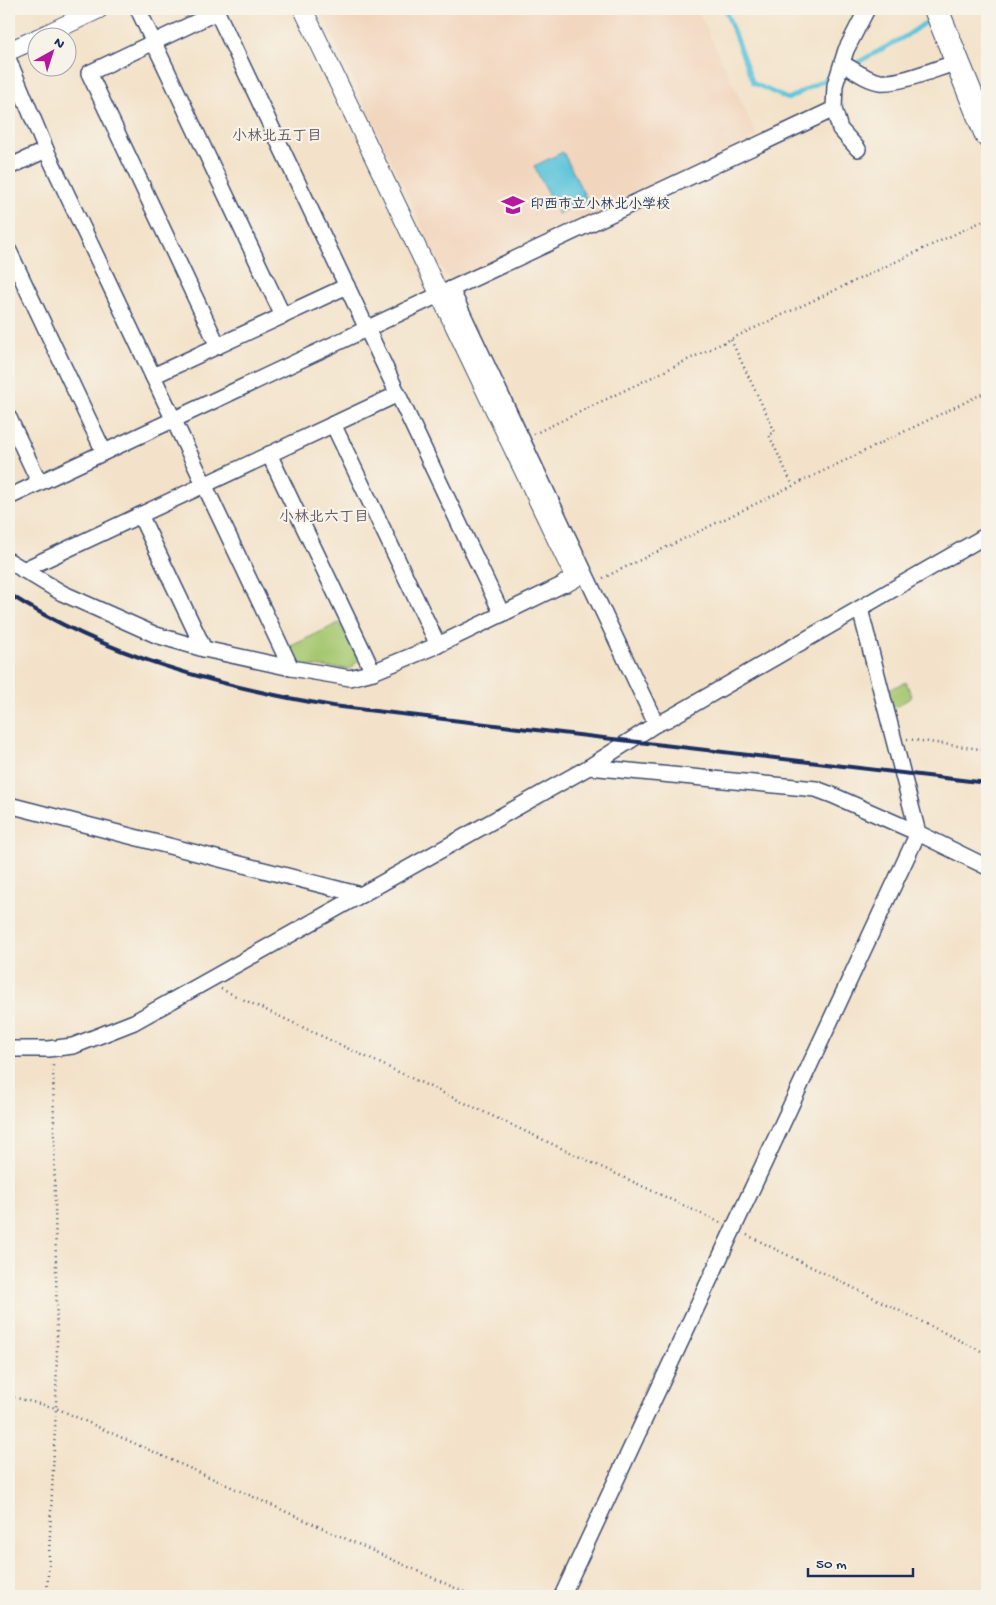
<svg xmlns="http://www.w3.org/2000/svg" width="996" height="1605" font-family="'Gochi Hand','Klee One',sans-serif">
  <style>
    .built { fill: #f2d5bd }
    .green { fill: #a6c76f; stroke: #607b66 }
    .water { fill: #5ec5db; stroke: #3c7a9c }
    .lines { fill: none; stroke-linecap: round; stroke-linejoin: round }
    .stream { stroke: #5ec5db; stroke-width: 4.5 }
    .minor-casing { stroke: #3b4a6e; stroke-width: 18 }
    .tertiary-casing { stroke: #3b4a6e; stroke-width: 20 }
    .trunk-casing { stroke: #3b4a6e; stroke-width: 26 }
    .path { stroke: #3b4a6e; stroke-width: 2.5; stroke-dasharray: 1 4; stroke-linecap: butt }
    .minor { stroke: #fff; stroke-width: 15 }
    .tertiary { stroke: #fff; stroke-width: 18 }
    .trunk { stroke: #fff; stroke-width: 24 }
    .rail { stroke: #1b2f5e; stroke-width: 4 }
    .labels { text-anchor: middle; dominant-baseline: central; stroke-width: 4.5; stroke-linejoin: round; paint-order: stroke }
    .poi-label { font-size: 14px; font-weight: bold; fill: #1b2f5e; stroke: #f7f3e8; text-anchor: start }
    .neighbourhood-label { font-size: 15px; font-weight: bold; fill: #5f5364; stroke: #f7f3e8 }
  </style>
  <rect width="100%" height="100%" fill="#f7f3e8"/>
  <filter id="ink" filterUnits="userSpaceOnUse"><feTurbulence type="fractalNoise" baseFrequency=".02" numOctaves="2"/><feDisplacementMap in="SourceGraphic" scale="10" xChannelSelector="R" yChannelSelector="G"/><feConvolveMatrix kernelMatrix="1 2 1 2 8 2 1 2 1" color-interpolation-filters="sRGB"/></filter>
  <filter id="wash" filterUnits="userSpaceOnUse"><feTurbulence type="fractalNoise" baseFrequency=".0096" numOctaves="4" result="noise"/><feDisplacementMap in="SourceGraphic" scale="20" xChannelSelector="R" yChannelSelector="G"/><feGaussianBlur stdDeviation="1.12" result="paint"/><feColorMatrix in="noise" values="0 0 0 0 0 0 0 0 0 0 0 0 0 0 0 0 0 1.4 0 .05"/><feComposite in="paint" operator="in"/></filter>
  <g filter="url(#wash)">
    <rect width="100%" height="100%" fill="#f3e2c9"/>
    <!-- built -->
    <polygon class="built" points="320,9 697,9 758,137 456,281 450,279 444,273"/>
    <!-- green -->
    <g class="green">
      <polygon points="339,623 359,659 351,669 307,666 295,663 289,647"/>
      <polygon points="906,682 912,697 892,709 887,690"/>
    </g>
    <!-- water -->
    <polygon class="water" points="563,152 587,200 558,214 534,166"/>
    <g class="lines">
      <!-- stream -->
      <g class="stream">
        <polyline points="725,9 753,83 788,99 835,74"/>
        <polyline points="853,65 906,36 932,18"/>
      </g>
    </g>
  </g>
  <g filter="url(#ink)">
    <g class="lines">
      <defs>
        <g id="minor">
          <polyline points="138,9 283,316"/>
          <polyline points="9,61 46,150 291,668"/>
          <path d="M842,63C853,69 866,80 880,82C901,84 937,68 958,62"/>
          <polyline points="834,109 840,129 858,149"/>
          <polyline points="9,167 46,150"/>
          <polyline points="9,251 104,452"/>
          <polyline points="451,289 656,724 589,767 816,789 832,795 918,833 562,1596"/>
          <polyline points="218,346 89,73 217,12 502,614"/>
          <polyline points="153,376 347,286"/>
          <polyline points="9,418 39,482"/>
          <polyline points="333,424 438,645"/>
          <polyline points="269,454 373,672"/>
          <polyline points="9,497 834,109 835,85 846,50 867,9"/>
          <polyline points="140,515 204,649"/>
          <polyline points="9,561 62,593 156,635 204,649 291,668 350,678 373,672 438,645 566,583"/>
          <polyline points="23,570 398,394"/>
          <polyline points="860,609 918,833 987,867"/>
          <polyline points="656,724 668,719 987,535"/>
          <polyline points="9,805 361,895"/>
          <polyline points="9,1049 48,1049 73,1046 134,1022 589,767"/>
        </g>
        <g id="tertiary">
          <polyline points="303,9 575,578 566,583"/>
          <polyline points="38,38 99,9"/>
          <polyline points="9,51 38,38"/>
        </g>
        <polyline id="trunk" points="936,9 987,135"/>
      </defs>
      <!-- minor casing -->
      <use href="#minor" class="minor-casing"/>
      <!-- tertiary casing -->
      <use href="#tertiary" class="tertiary-casing"/>
      <!-- trunk casing -->
      <use href="#trunk" class="trunk-casing"/>
      <!-- path -->
      <g class="path">
        <polyline points="731,340 775,432 769,435 793,486"/>
        <polyline points="534,434 731,339 987,219"/>
        <polyline points="603,578 984,393"/>
        <polyline points="907,739 987,750"/>
        <polyline points="221,989 721,1223"/>
        <polyline points="747,1235 987,1354"/>
        <polyline points="9,1396 56,1408 473,1596"/>
        <polyline points="47,1596 56,1408 57,1339 53,1062"/>
      </g>
      <!-- minor -->
      <use href="#minor" class="minor"/>
      <!-- tertiary -->
      <use href="#tertiary" class="tertiary"/>
      <!-- trunk -->
      <use href="#trunk" class="trunk"/>
      <!-- rail -->
      <path class="rail" d="M9,594C106,656 220,687 333,706L987,783"/>
    </g>
  </g>
  <!-- icons -->
  <defs>
    <symbol id="school-bare" viewBox="-9 -9 18 18"><path d="M0-5L7-2L0 1L-7-2ZM-4 1L0 2.5L4 1V4Q0 6-4 4Z" fill="#b5179e" stroke="#f7f3e8" stroke-width="2.5" paint-order="stroke"/></symbol>
  </defs>
  <g fill-rule="evenodd">
    <use href="#school-bare" x="497" y="189" width="32" height="32"/>
  </g>
  <g class="labels">
    <!-- poi labels -->
    <g class="poi-label">
      <text x="530" y="205">印西市立小林北小学校</text>
    </g>
    <!-- neighbourhood labels -->
    <g class="neighbourhood-label">
      <text x="277" y="137">小林北五丁目</text>
      <text x="324" y="518">小林北六丁目</text>
    </g>
  </g>
  <!-- margin -->
  <rect width="996" height="1605" fill="none" stroke="#f7f3e8" stroke-width="30"/>
  <!-- north arrow -->
  <g transform="translate(52 52) rotate(39)"><circle r="24" fill="#f7f3e8" stroke="#9fa5b1"/>
  <path d="M0-4L9 19L0 12L-9 19Z" fill="#b5179e"/>
  <text y="-8" font-size="14" font-weight="bold" text-anchor="middle" fill="#1b2f5e">N</text>
  </g>
  <!-- scale -->
  <path d="M808 1568v8h105v-8" fill="none" stroke="#1b2f5e" stroke-width="2.5"/>
  <text x="816" y="1568" font-size="15" fill="#1b2f5e" stroke="#f7f3e8" stroke-width="4" paint-order="stroke">50 m</text>
</svg>
